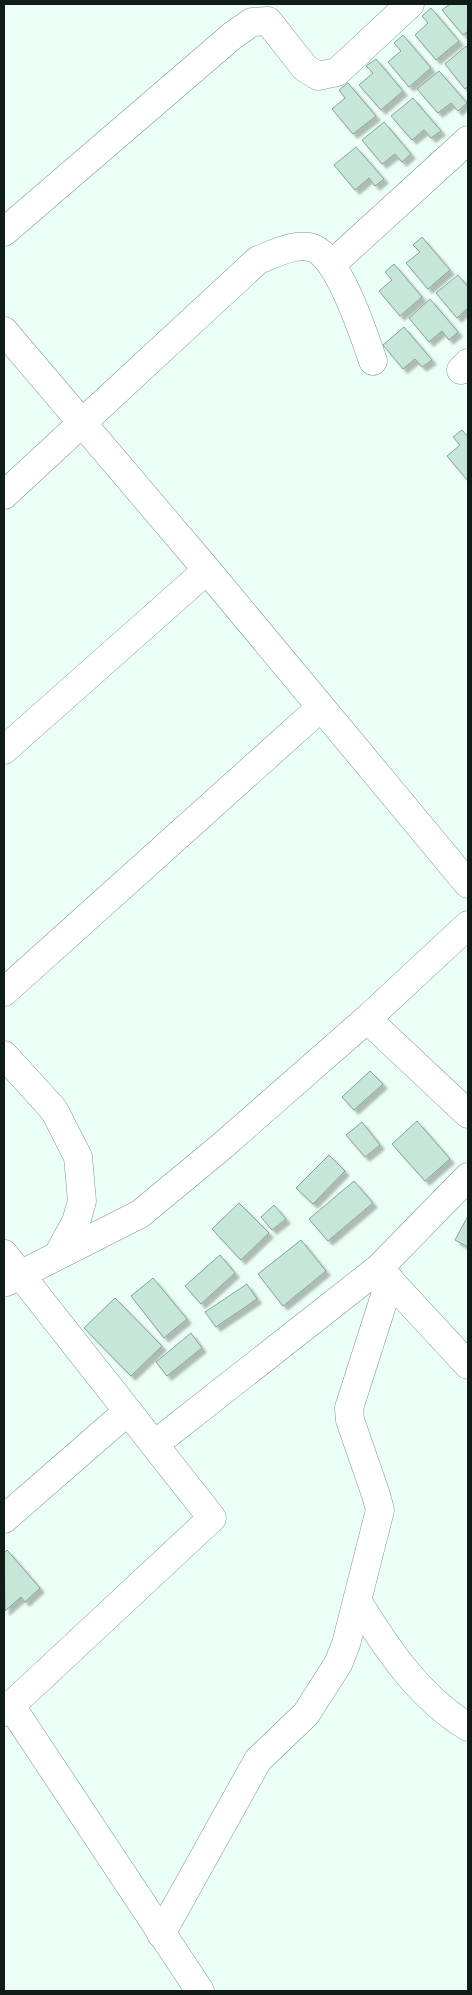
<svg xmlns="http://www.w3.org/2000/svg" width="472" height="1995" font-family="'PT Sans',sans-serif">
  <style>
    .building { fill: #c6e6d8; stroke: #85a397; filter: url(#shadow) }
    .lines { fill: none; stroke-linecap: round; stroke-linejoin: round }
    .minor-casing { stroke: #7c998d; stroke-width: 29 }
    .minor { stroke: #fff; stroke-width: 28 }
  </style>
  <defs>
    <filter id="shadow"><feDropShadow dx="4.5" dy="4.5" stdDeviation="1" flood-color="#0004"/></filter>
  </defs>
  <rect width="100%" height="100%" fill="#ecfff6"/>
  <!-- building -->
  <g class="building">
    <polygon points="450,4 468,4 468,31 463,35 442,10"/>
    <polygon points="431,8 459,41 436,60 415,35 428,23 422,16"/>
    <polygon points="403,35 431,68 409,87 388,62 401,51 394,43"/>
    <polygon points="466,46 468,49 468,86 465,89 445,64"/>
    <polygon points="376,59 403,91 381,110 359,85 373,73 366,66"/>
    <polygon points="439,71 467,103 458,111 451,103 438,113 417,89"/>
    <polygon points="348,83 376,116 353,134 332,109 345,98 339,90"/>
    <polygon points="413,98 441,131 431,138 424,130 412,140 391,116"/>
    <polygon points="384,122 411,154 402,162 395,154 382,164 362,140"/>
    <polygon points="356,147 384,179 375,186 369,178 355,190 334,165"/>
    <polygon points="422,237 450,270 428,289 406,263 420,252 413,245"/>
    <polygon points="394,264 422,297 400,316 379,291 392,280 385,272"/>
    <polygon points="458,275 468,287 468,308 457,318 436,293"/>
    <polygon points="430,299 458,332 449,340 442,331 429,342 409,318"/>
    <polygon points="404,327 432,360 422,367 415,359 403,369 383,345"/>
    <polygon points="462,430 468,437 468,481 447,456 460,445 453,437"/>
    <polygon points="370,1071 383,1084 354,1110 342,1097"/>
    <polygon points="417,1121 450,1159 425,1181 392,1144"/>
    <polygon points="362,1122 380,1145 365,1157 346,1135"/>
    <polygon points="329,1155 345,1171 313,1204 296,1188"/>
    <polygon points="354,1181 373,1203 328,1241 309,1219"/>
    <polygon points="239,1203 269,1233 241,1260 212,1229"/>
    <polygon points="274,1205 286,1219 272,1230 261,1217"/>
    <polygon points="468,1216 468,1247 455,1240"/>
    <polygon points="301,1240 326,1271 283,1306 258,1274"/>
    <polygon points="220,1255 235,1273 201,1304 185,1286"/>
    <polygon points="153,1278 187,1319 164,1338 131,1296"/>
    <polygon points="247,1284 257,1299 216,1327 205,1312"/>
    <polygon points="115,1298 162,1346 131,1376 84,1328"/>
    <polygon points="191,1333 202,1348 167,1376 156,1362"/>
    <polygon points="7,1550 40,1588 25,1602 21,1597 5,1611 4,1553"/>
  </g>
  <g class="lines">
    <defs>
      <g id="minor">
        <polyline points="4,232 232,36 252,22 268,21 305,68 318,76 337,72 410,4"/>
        <polyline points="332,264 468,140"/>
        <polyline points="4,331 207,570 468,884"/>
        <polyline points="461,370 468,363"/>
        <path d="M4,495L258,260C274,254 296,242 313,248C339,258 364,335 373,361"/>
        <polyline points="4,750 207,570"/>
        <polyline points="4,992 320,708"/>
        <polyline points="367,1019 468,1114"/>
        <polyline points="4,1055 54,1110 78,1157 82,1201 76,1222 58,1255"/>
        <polyline points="4,1254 212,1518 4,1712"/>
        <polyline points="380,1270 468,1365"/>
        <polyline points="6,1282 140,1214 221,1147 367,1019 468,925"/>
        <polyline points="155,1444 379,1268 468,1177"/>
        <polyline points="4,1519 128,1411"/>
        <path d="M358,1602C387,1649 419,1697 468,1727"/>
        <polyline points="11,1706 200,1991"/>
        <polyline points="161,1934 258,1760 306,1714 338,1664 346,1644 380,1510 376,1495 350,1420 349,1408 390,1280"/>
      </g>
    </defs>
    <!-- minor casing -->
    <use href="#minor" class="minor-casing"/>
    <!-- minor -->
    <use href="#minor" class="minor"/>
  </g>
  <!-- border -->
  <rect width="472" height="1995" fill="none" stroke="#101c17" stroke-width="10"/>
</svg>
